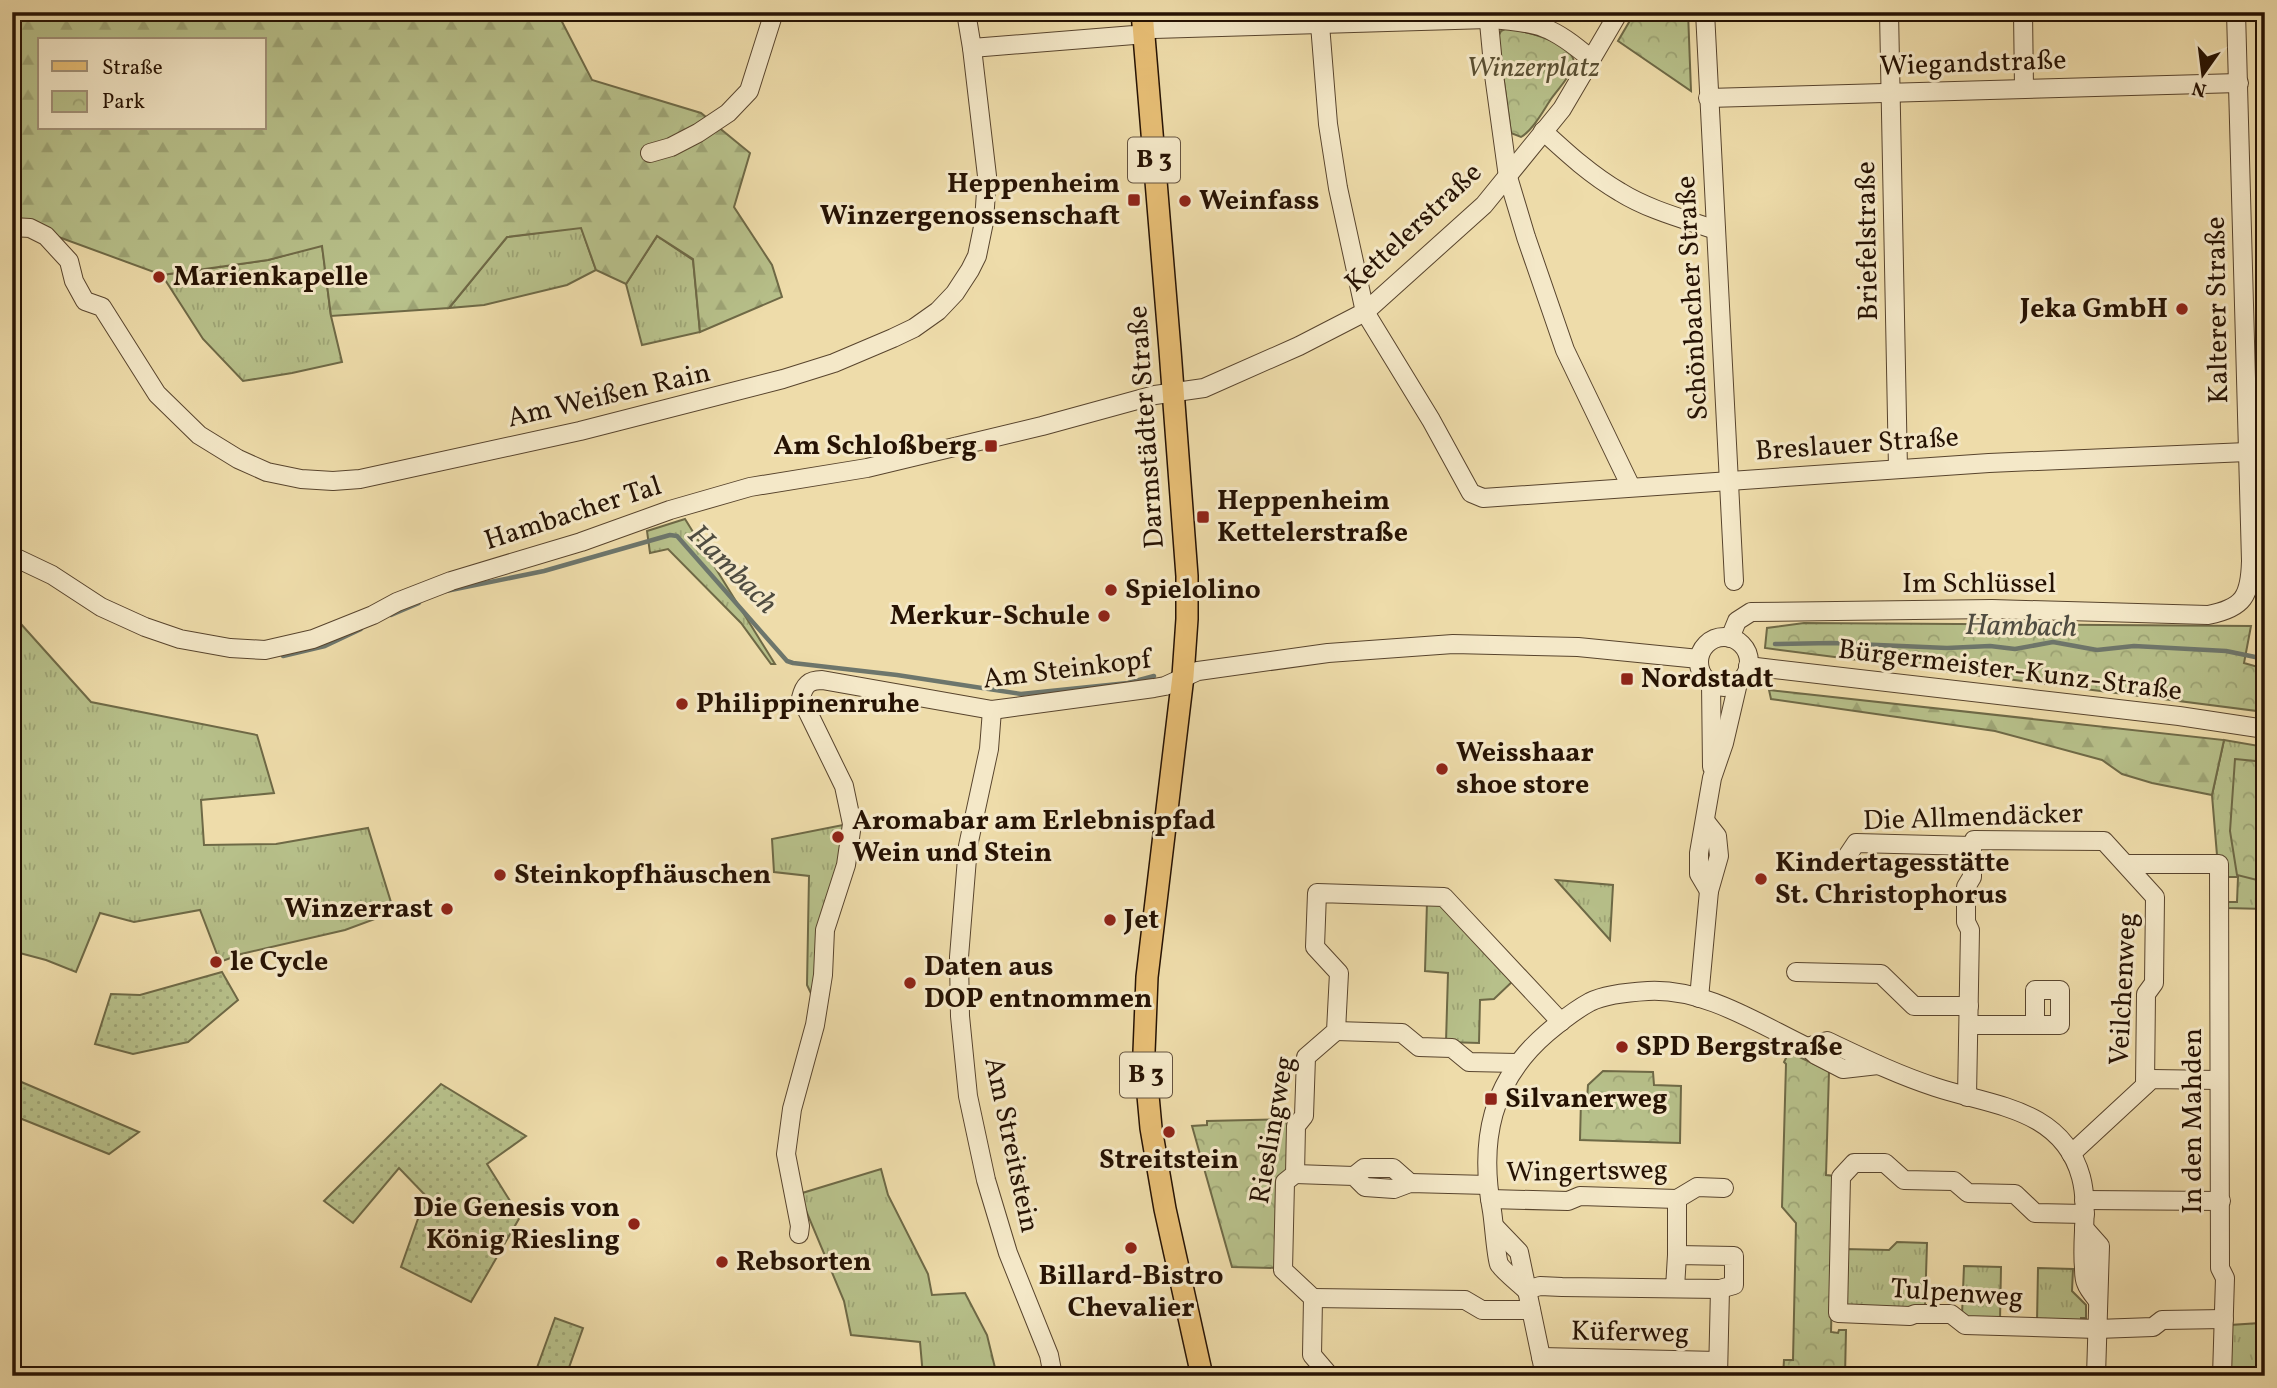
<svg xmlns="http://www.w3.org/2000/svg" width="2277" height="1388" font-family="Vollkorn,serif">
  <style>
    .grass { fill: url(#grass-tufts); stroke: #6e6946; stroke-width: 2 }
    .forest { fill: url(#forest-firs); stroke: #6e6946; stroke-width: 2; fill-rule: evenodd }
    .park { fill: url(#park-crowns); stroke: #6e6946; stroke-width: 2 }
    .garden { fill: url(#garden-dots); stroke: #6e6946; stroke-width: 2 }
    .lines { fill: none; stroke-linecap: round; stroke-linejoin: round }
    .stream { stroke: #6d766c; stroke-width: 4.5 }
    .minor-casing { stroke: #58442d; stroke-width: 20 }
    .major-casing { stroke: #261203; stroke-width: 24 }
    .minor { stroke: #f4e8c8; stroke-width: 18 }
    .major { stroke: #e7be75; stroke-width: 21 }
    .poi-dot { fill: #8f2418; stroke: #f4e8c8; stroke-width: 2.5 }
    .labels { text-anchor: middle; dominant-baseline: central; stroke-width: 6; stroke-linejoin: round; paint-order: stroke }
    .shield { fill: #f4e8c8; stroke: #64523e; stroke-width: 2 }
    .shield-label { font-size: 26px; font-weight: bold; fill: #261203 }
    .street-label { font-size: 28px; fill: #261203; stroke: #f4e8c8 }
    .park-label { font-size: 28px; font-style: italic; fill: #594f32; stroke: #f4e8c8 }
    .poi-label { font-size: 28px; font-weight: bold; fill: #261203; stroke: #f4e8c8; text-anchor: start }
    .water-label { font-size: 30px; font-style: italic; fill: #4f4c40; stroke: #f4e8c8 }
  </style>
  <defs>
    <pattern id="grass-tufts" width="24" height="20" patternUnits="userSpaceOnUse" patternTransform="scale(1.75)"><rect width="24" height="20" fill="#b7c08a"/><path d="M3 7l-1-3M5 7V3M7 7l1-3M15 17l-1-3M17 17v-4M19 17l1-3" fill="none" stroke="#9da475"/></pattern>
    <pattern id="forest-firs" width="22" height="20" patternUnits="userSpaceOnUse" patternTransform="scale(1.75)"><rect width="22" height="20" fill="#b7c08a"/><path d="M5 1l3.5 6h-7zM16 11l3.5 6h-7z" fill="#9da475"/></pattern>
    <pattern id="park-crowns" width="20" height="18" patternUnits="userSpaceOnUse" patternTransform="scale(1.75)"><rect width="20" height="18" fill="#b7c08a"/><path d="M2 6a3 3 0 1 1 6 0M12 15a3 3 0 1 1 6 0" fill="none" stroke="#9da475"/></pattern>
    <pattern id="garden-dots" width="8" height="8" patternUnits="userSpaceOnUse" patternTransform="scale(1.75)"><rect width="8" height="8" fill="#b7c08a"/><path d="M2 2h.1M6 6h.1" fill="none" stroke="#9da475" stroke-width="1.8" stroke-linecap="round"/></pattern>
  </defs>
  <rect width="100%" height="100%" fill="#eedcaa"/>
  <filter id="stains"><feTurbulence type="fractalNoise" baseFrequency=".00286" numOctaves="4"/><feColorMatrix values="0 0 0 0 .2 0 0 0 0 .09 0 0 0 0 .02 0 0 0 .5 -.17"/></filter>
  <radialGradient id="worn" r=".72"><stop offset=".6" stop-color="#630" stop-opacity="0"/><stop offset="1" stop-color="#630" stop-opacity=".3"/></radialGradient>
  <!-- grass -->
  <g class="grass">
    <polygon points="581,227 596,270 567,285 484,305 449,308 507,237"/>
    <polygon points="657,236 693,260 700,332 642,345 626,284"/>
    <polygon points="322,245 331,316 342,362 292,373 243,381 203,339 162,275 268,260"/>
    <polygon points="685,519 775,664 771,664 741,623 668,549 650,553 647,531"/>
    <polygon points="12,614 91,702 257,735 274,793 201,800 204,845 276,844 368,828 394,912 345,930 241,954 220,962 200,910 134,922 100,913 76,972 46,960 12,951"/>
    <polygon points="2224,740 2265,747 2265,909 2226,908 2226,902 2237,902 2238,877 2226,877 2226,865 2217,855 2212,795"/>
    <polygon points="848,824 816,1004 807,985 809,876 774,872 772,839"/>
    <polygon points="1556,880 1613,885 1610,940"/>
    <polygon points="1427,902 1442,902 1515,979 1494,999 1480,1000 1479,1043 1446,1042 1448,973 1425,971"/>
    <polygon points="881,1169 888,1195 928,1274 932,1295 965,1293 987,1335 997,1376 923,1376 920,1342 851,1335 844,1301 799,1194"/>
    <polygon points="1897,1242 1927,1243 1925,1307 1910,1309 1847,1306 1845,1249 1889,1250"/>
    <polygon points="1964,1266 2001,1267 2000,1321 1967,1320 1962,1315"/>
    <polygon points="2038,1268 2073,1269 2072,1291 2086,1305 2086,1318 2081,1318 2081,1323 2037,1322"/>
    <polygon points="2260,1316 2265,1316 2265,1376 2229,1376 2230,1325 2260,1323"/>
  </g>
  <!-- forest -->
  <g class="forest">
    <path d="M12,12H557L592,80L701,113L750,153L734,207L772,265L782,297L700,332L693,259L657,236L626,284L596,270L581,228L507,237L449,308L331,316L322,246L268,260L162,275L26,225L12,214ZM40,40H264V128H40Z"/>
    <polygon points="1769,690 2224,740 2212,795 2152,783 2122,774 2102,760 1995,731 1771,699"/>
  </g>
  <!-- park -->
  <g class="park">
    <polygon points="1635,12 1688,12 1691,91 1618,41"/>
    <path d="M1507,28C1522,31 1581,43 1573,67C1569,78 1558,89 1551,99C1543,111 1533,130 1521,137L1511,133L1498,37L1501,31Z"/>
    <polygon points="1804,623 2251,626 2244,663 2265,669 2265,712 1765,648 1767,628"/>
    <polygon points="2235,759 2265,762 2265,882 2237,875 2230,831"/>
    <polygon points="1789,1052 1829,1071 1826,1175 1835,1176 1831,1332 1838,1333 1839,1330 1846,1330 1845,1376 1783,1376 1784,1360 1793,1360 1796,1223 1782,1207 1786,1064 1784,1062"/>
    <polygon points="1603,1071 1653,1072 1654,1085 1681,1086 1680,1143 1580,1140 1581,1100 1587,1100 1588,1085"/>
    <polygon points="1288,1119 1290,1122 1289,1170 1277,1268 1232,1267 1192,1126 1207,1125 1207,1121"/>
  </g>
  <!-- garden -->
  <g class="garden">
    <polygon points="222,972 238,1000 188,1042 133,1054 95,1044 111,994 140,995"/>
    <polygon points="12,1078 139,1132 109,1154 12,1115"/>
    <polygon points="441,1084 526,1136 487,1164 520,1217 471,1302 401,1267 426,1196 399,1168 353,1223 324,1201"/>
    <polygon points="555,1318 583,1328 566,1376 534,1376"/>
  </g>
  <g class="lines">
    <!-- stream -->
    <g class="stream">
      <polyline points="446,591 544,571 670,535 677,536 787,661 793,663 897,675 1021,694 1128,683 1154,676"/>
      <polyline points="391,615 419,603"/>
      <polyline points="1775,644 1832,643 1947,648 1990,646 2015,649 2053,642 2097,650 2134,646 2226,651 2265,659"/>
      <polyline points="283,656 325,646 361,629"/>
    </g>
    <defs>
      <g id="minor">
        <polyline points="1319,12 1328,124 1338,188 1365,312 1431,420 1471,493 1483,498 1989,463 2247,452"/>
        <polyline points="1488,12 1494,75 1508,177 1526,237 1565,350 1631,487"/>
        <polyline points="1705,12 1734,581"/>
        <polyline points="1889,12 1898,469"/>
        <polyline points="2023,12 2024,88"/>
        <path d="M972,48L1134,35L1154,29L1488,19C1539,22 1552,26 1591,59"/>
        <polyline points="1708,98 2239,83"/>
        <path d="M1543,131C1568,154 1591,175 1620,192C1649,210 1684,219 1716,230"/>
        <polyline points="650,153 671,147 698,133 728,113 749,91 774,12"/>
        <polyline points="12,227 30,228 46,236 69,261 74,281 85,301 102,307 157,394 199,435 238,459 267,472 301,479 333,481 360,479 580,431 783,379 834,363 893,338 914,328 938,311 955,293 970,270 977,256 984,222 987,176 972,48 966,12"/>
        <polyline points="12,556 52,575 101,607 145,627 180,639 230,648 265,650 313,639 373,615 397,602 451,581 581,542 670,510 750,487 867,468 1042,426 1155,395 1204,388 1299,346 1365,312 1484,205 1562,109 1619,12"/>
        <circle cx="1724" cy="662" r="25"/>
        <path d="M1730,638L1737,621L1751,612L1992,609L2208,615C2244,608 2250,596 2251,561L2236,12"/>
        <polyline points="1748,666 2179,716 2265,729"/>
        <polyline points="1711,683 1712,767"/>
        <polyline points="992,710 989,749 968,846 959,957 960,1016 968,1096 986,1180 1008,1253 1049,1355 1053,1376"/>
        <polyline points="1848,855 1856,843 1972,846 1974,840 2104,841 2155,897 2154,983 2146,994 2145,1085"/>
        <polyline points="2126,864 2219,864 2220,1268 2225,1278 2222,1376"/>
        <polyline points="1709,891 1699,874 1699,853 1712,778 1724,743 1738,683"/>
        <polyline points="1796,972 1881,974 1914,1006 1969,1006"/>
        <polyline points="1699,998 1709,891 1719,856 1717,836 1706,822"/>
        <polyline points="1969,1025 2060,1025 2060,990 2035,990 2035,1025"/>
        <polyline points="1336,1031 1402,1033 1419,1047 1452,1048 1469,1062 1517,1063"/>
        <path d="M1807,1047L1827,1041C1863,1058 1898,1075 1935,1087C1992,1106 2062,1108 2081,1177C2089,1207 2081,1238 2084,1268C2084,1272 2084,1279 2086,1283C2088,1289 2094,1296 2098,1301"/>
        <polyline points="1967,1097 1970,930 1966,922 1966,887 1972,877 1972,846"/>
        <polyline points="2071,1154 2152,1079 2218,1080"/>
        <polyline points="1295,1174 1354,1176 1365,1187 1394,1189 1410,1183 1488,1185"/>
        <polyline points="1354,1176 1364,1168 1393,1168 1410,1183"/>
        <polyline points="1490,1199 1568,1201 1580,1196 1677,1199 1697,1187 1724,1188"/>
        <polyline points="2084,1200 2221,1201"/>
        <polyline points="2085,1214 2035,1213 2015,1194 1968,1193 1954,1181 1904,1180 1885,1163 1854,1163 1841,1177 1838,1313 1910,1316 1915,1314 1951,1314 1965,1325 2097,1329 2153,1327 2162,1320 2224,1319"/>
        <polyline points="1495,1227 1519,1252 1545,1376"/>
        <polyline points="2084,1228 2100,1246 2096,1376"/>
        <path d="M799,1234L800,1226L786,1154L792,1109L815,1025L823,975L825,930L846,865L852,824L844,786L801,698C804,685 809,680 822,680L992,710L1154,688L1165,686L1198,671L1328,653L1453,644L1578,647L1699,659"/>
        <polyline points="1677,1255 1677,1199"/>
        <path d="M1526,1290C1520,1284 1503,1271 1499,1264C1496,1256 1494,1223 1492,1211C1479,1141 1491,1081 1547,1033C1560,1022 1575,1010 1590,1002C1606,994 1630,992 1648,991C1704,988 1757,1023 1807,1047L1816,1055L1843,1069L1878,1065"/>
        <polyline points="1526,1290 1540,1286 1562,1287 1720,1289 1734,1285 1734,1256 1677,1255 1675,1288"/>
        <polyline points="1313,1298 1465,1300 1482,1310 1531,1310"/>
        <polyline points="1541,1357 1718,1361"/>
        <polyline points="1330,1376 1312,1355 1313,1298 1283,1270 1285,1182 1295,1174 1296,1126 1304,1116 1306,1057 1336,1031 1339,973 1315,947 1317,893 1444,897 1561,1022"/>
        <polyline points="1718,1376 1720,1289"/>
      </g>
      <polyline id="major" points="1142,12 1170,350 1187,576 1187,619 1183,676 1147,977 1144,1052 1151,1128 1165,1209 1202,1376"/>
    </defs>
    <!-- minor casing -->
    <use href="#minor" class="minor-casing"/>
    <!-- major casing -->
    <use href="#major" class="major-casing"/>
    <!-- minor -->
    <use href="#minor" class="minor"/>
    <!-- major -->
    <use href="#major" class="major"/>
  </g>
  <!-- markers -->
  <g class="poi-dot">
    <rect x="1127" y="193" width="14" height="14" rx="3.5"/>
    <circle cx="1185" cy="201" r="7"/>
    <circle cx="159" cy="277" r="7"/>
    <circle cx="2182" cy="309" r="7"/>
    <rect x="984" y="439" width="14" height="14" rx="3.5"/>
    <rect x="1196" y="510" width="14" height="14" rx="3.5"/>
    <circle cx="1111" cy="590" r="7"/>
    <circle cx="1104" cy="616" r="7"/>
    <rect x="1620" y="672" width="14" height="14" rx="3.5"/>
    <circle cx="682" cy="704" r="7"/>
    <circle cx="1442" cy="769" r="7"/>
    <circle cx="838" cy="837" r="7"/>
    <circle cx="500" cy="875" r="7"/>
    <circle cx="1761" cy="879" r="7"/>
    <circle cx="447" cy="909" r="7"/>
    <circle cx="1110" cy="920" r="7"/>
    <circle cx="216" cy="962" r="7"/>
    <circle cx="910" cy="983" r="7"/>
    <circle cx="1622" cy="1047" r="7"/>
    <rect x="1484" y="1092" width="14" height="14" rx="3.5"/>
    <circle cx="1169" cy="1132" r="7"/>
    <circle cx="634" cy="1224" r="7"/>
    <circle cx="1131" cy="1248" r="7"/>
    <circle cx="722" cy="1262" r="7"/>
  </g>
  <g class="labels">
    <!-- shield labels -->
    <g class="shield">
      <rect x="1128" y="137.5" width="52" height="45" rx="5"/>
      <rect x="1120" y="1052.5" width="52" height="45" rx="5"/>
    </g>
    <g class="shield-label">
      <text x="1154" y="160">B 3</text>
      <text x="1146" y="1075">B 3</text>
    </g>
    <!-- street labels -->
    <g class="street-label">
      <text transform="translate(1973 64) rotate(-2)">Wiegandstraße</text>
      <text transform="translate(1414 228) rotate(-43)">Kettelerstraße</text>
      <text transform="translate(1868 241) rotate(-91)">Briefelstraße</text>
      <text transform="translate(1693 298) rotate(-93)">Schönbacher Straße</text>
      <text transform="translate(2218 310) rotate(-91)">Kalterer Straße</text>
      <text transform="translate(609 396) rotate(-13)">Am Weißen Rain</text>
      <text transform="translate(1147 427) rotate(-94)">Darmstädter Straße</text>
      <text transform="translate(1857 445) rotate(-4)">Breslauer Straße</text>
      <text transform="translate(573 514) rotate(-18)">Hambacher Tal</text>
      <text x="1979" y="584">Im Schlüssel</text>
      <text transform="translate(1067 670) rotate(-7)">Am Steinkopf</text>
      <text transform="translate(2010 671) rotate(7)">Bürgermeister-Kunz-Straße</text>
      <text transform="translate(1973 818) rotate(-2)">Die Allmendäcker</text>
      <text transform="translate(2124 989) rotate(-87)">Veilchenweg</text>
      <text transform="translate(2193 1121) rotate(-90)">In den Mahden</text>
      <text transform="translate(1273 1130) rotate(-80)">Rieslingweg</text>
      <text transform="translate(1011 1145) rotate(78)">Am Streitstein</text>
      <text transform="translate(1587 1172) rotate(-1)">Wingertsweg</text>
      <text transform="translate(1957 1294) rotate(4)">Tulpenweg</text>
      <text transform="translate(1630 1333) rotate(1)">Küferweg</text>
    </g>
    <!-- park labels -->
    <g class="park-label">
      <text x="1533" y="68">Winzerplatz</text>
    </g>
    <!-- poi labels -->
    <g class="poi-label">
      <text x="1120" y="184" text-anchor="end">Heppenheim<tspan x="1120" dy="32">Winzergenossenschaft</tspan></text>
      <text x="1199" y="201">Weinfass</text>
      <text x="173" y="277">Marienkapelle</text>
      <text x="2168" y="309" text-anchor="end">Jeka GmbH</text>
      <text x="977" y="446" text-anchor="end">Am Schloßberg</text>
      <text x="1217" y="501">Heppenheim<tspan x="1217" dy="32">Kettelerstraße</tspan></text>
      <text x="1125" y="590">Spielolino</text>
      <text x="1090" y="616" text-anchor="end">Merkur-Schule</text>
      <text x="1641" y="679">Nordstadt</text>
      <text x="696" y="704">Philippinenruhe</text>
      <text x="1456" y="753">Weisshaar<tspan x="1456" dy="32">shoe store</tspan></text>
      <text x="852" y="821">Aromabar am Erlebnispfad<tspan x="852" dy="32">Wein und Stein</tspan></text>
      <text x="1775" y="863">Kindertagesstätte<tspan x="1775" dy="32">St. Christophorus</tspan></text>
      <text x="514" y="875">Steinkopfhäuschen</text>
      <text x="433" y="909" text-anchor="end">Winzerrast</text>
      <text x="1124" y="920">Jet</text>
      <text x="230" y="962">le Cycle</text>
      <text x="924" y="967">Daten aus<tspan x="924" dy="32">DOP entnommen</tspan></text>
      <text x="1636" y="1047">SPD Bergstraße</text>
      <text x="1505" y="1099">Silvanerweg</text>
      <text x="1169" y="1160" text-anchor="middle">Streitstein</text>
      <text x="620" y="1208" text-anchor="end">Die Genesis von<tspan x="620" dy="32">König Riesling</tspan></text>
      <text x="736" y="1262">Rebsorten</text>
      <text x="1131" y="1276" text-anchor="middle">Billard-Bistro<tspan x="1131" dy="32">Chevalier</tspan></text>
    </g>
    <!-- water labels -->
    <g class="water-label">
      <text transform="translate(732 570) rotate(45)">Hambach</text>
      <text transform="translate(2021 627) rotate(1)">Hambach</text>
    </g>
  </g>
  <!-- margin -->
  <rect width="2277" height="1388" fill="none" stroke="#eedcaa" stroke-width="42"/>
  <rect x="14" y="14" width="2249" height="1360" fill="none" stroke="#261203" stroke-width="3.5"/>
  <rect x="21" y="21" width="2235" height="1346" fill="none" stroke="#261203" stroke-width="2"/>
  <!-- legend -->
  <rect x="38" y="38" width="228" height="91" fill="#f4e8c8" stroke="#a29279" stroke-width="2"/>
  <rect x="52" y="61" width="35" height="10" fill="#e7be75" stroke="#a29279" stroke-width="2"/>
  <text x="102" y="74" font-size="21" fill="#261203">Straße</text>
  <rect x="52" y="91" width="35" height="21" fill="url(#park-crowns)" stroke="#a29279" stroke-width="2"/>
  <text x="102" y="108" font-size="21" fill="#261203">Park</text>
  <!-- north arrow -->
  <g transform="translate(2203 74) rotate(194)" stroke="#f4e8c8" stroke-width="5" paint-order="stroke">
  <path d="M0-5L12 26L0 18L-12 26Z" fill="#261203"/>
  <text y="-10" font-size="19" font-weight="bold" text-anchor="middle" fill="#261203">N</text>
  </g>
  <rect width="100%" height="100%" filter="url(#stains)"/>
  <rect width="100%" height="100%" fill="url(#worn)"/>
</svg>
